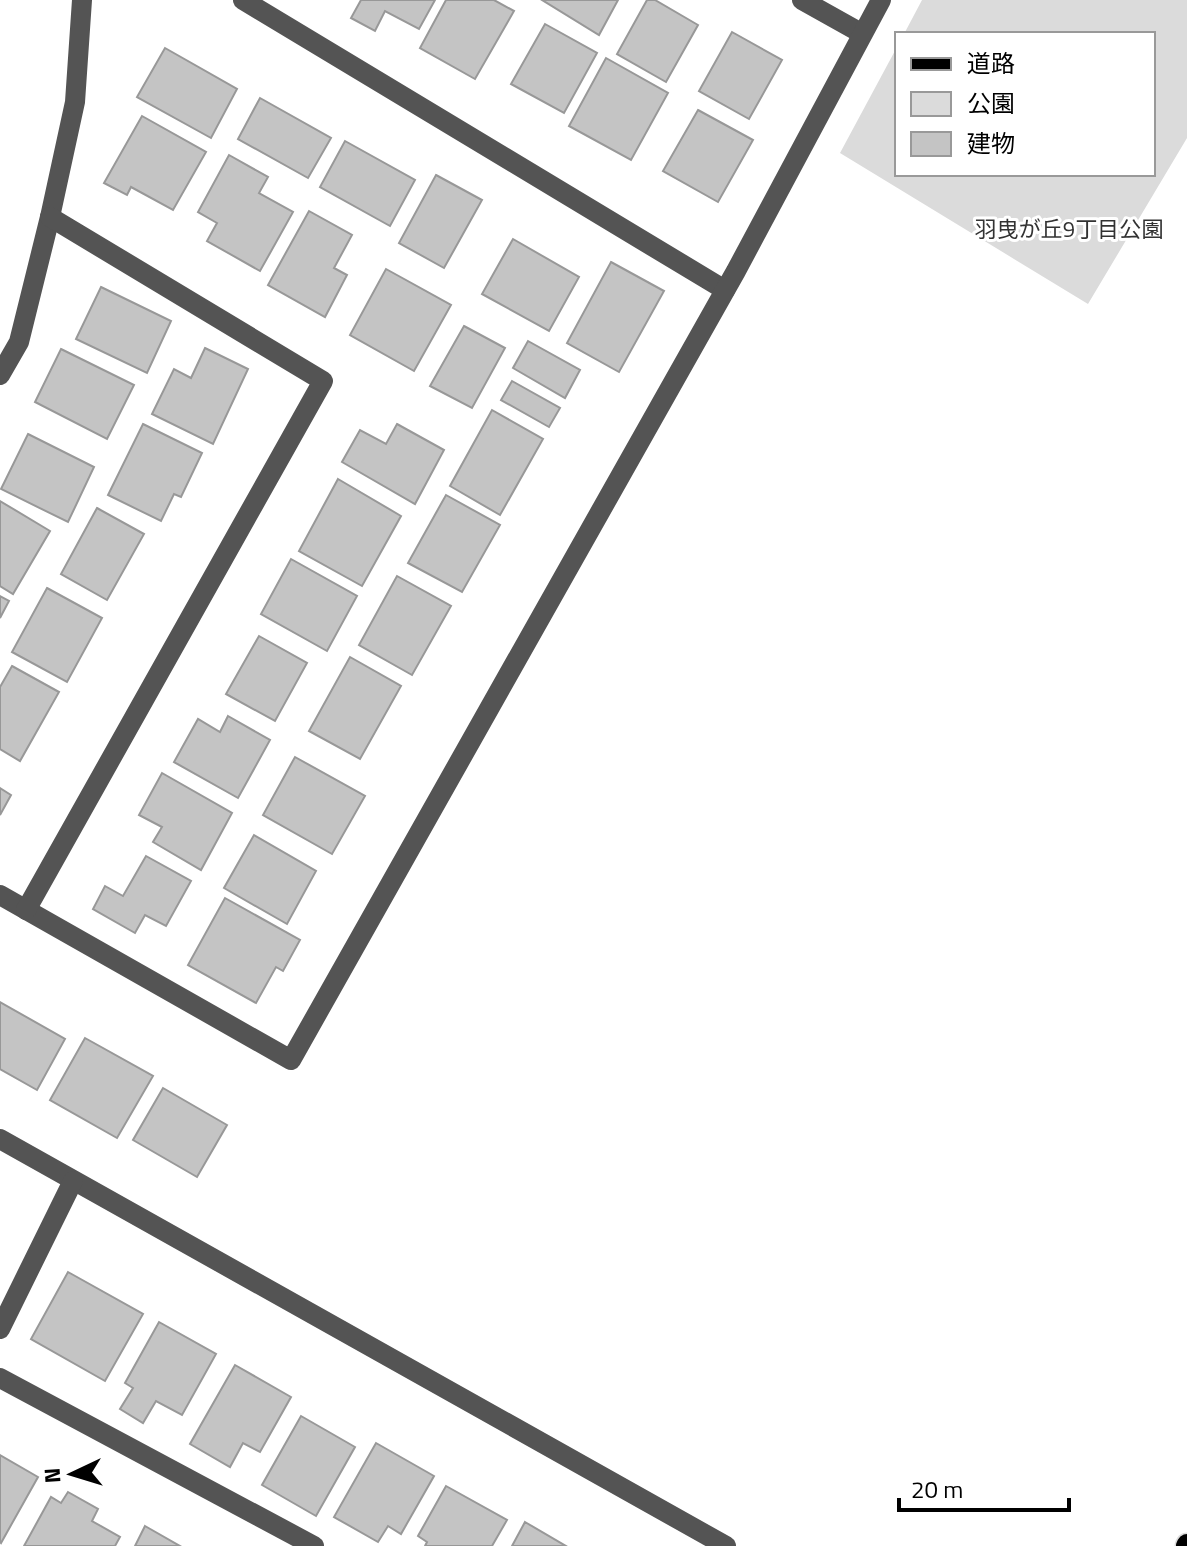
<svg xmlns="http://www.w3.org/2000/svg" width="1187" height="1546" font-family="'Titillium Web','Noto Sans JP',sans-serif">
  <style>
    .green { fill: #dbdbdb }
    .building { fill: #c4c4c4; stroke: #989898; stroke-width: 2 }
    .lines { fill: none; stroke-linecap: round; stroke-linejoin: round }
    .major-casing { stroke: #dbdbdb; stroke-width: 23 }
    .minor { stroke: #545454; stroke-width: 20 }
    .major { stroke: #000; stroke-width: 20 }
    .labels { text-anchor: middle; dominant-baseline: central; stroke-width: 6; stroke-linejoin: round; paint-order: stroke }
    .park-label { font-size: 22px; fill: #323232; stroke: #fff }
  </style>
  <rect width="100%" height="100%" fill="#fff"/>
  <!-- green -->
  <polygon class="green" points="922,0 1187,0 1187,138 1088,304 840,153 897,47 897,174 1153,174 1153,34 904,34"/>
  <!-- building -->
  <g class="building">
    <polygon points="361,0 435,0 419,29 385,11 375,31 351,18"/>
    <polygon points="446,0 494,0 514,11 475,79 420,48"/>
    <polygon points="542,0 618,0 599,35"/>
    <polygon points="647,0 655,0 698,25 666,82 617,54"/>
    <polygon points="545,24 597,53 564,113 511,84"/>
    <polygon points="732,32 782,60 749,119 699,91"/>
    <polygon points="165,48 237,89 211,138 137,97"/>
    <polygon points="606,58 668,93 631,160 569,126"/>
    <polygon points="260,98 331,138 308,178 238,139"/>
    <polygon points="698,110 753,140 718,202 663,171"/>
    <polygon points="142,116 206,152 173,210 131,187 127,195 104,183"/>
    <polygon points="345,141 415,180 390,226 320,187"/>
    <polygon points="229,155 268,177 259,193 293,212 260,271 207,241 217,223 198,212"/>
    <polygon points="436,175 482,200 444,268 399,243"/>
    <polygon points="309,211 352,235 334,268 347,275 325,317 268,285"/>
    <polygon points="513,239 579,277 549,331 482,294"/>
    <polygon points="611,262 664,291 619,372 567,343"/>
    <polygon points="386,269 451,305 414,371 350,335"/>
    <polygon points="101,287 171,321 147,373 76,339"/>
    <polygon points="464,326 505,348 472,408 430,386"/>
    <polygon points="528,341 580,370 565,398 513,368"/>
    <polygon points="205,348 248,369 213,444 152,414 174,369 191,378"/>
    <polygon points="61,349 134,385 107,439 35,402"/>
    <polygon points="512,381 560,408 549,427 501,400"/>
    <polygon points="492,410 543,439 500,515 450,486"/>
    <polygon points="143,424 202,453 181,497 174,494 161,521 108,495"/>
    <polygon points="397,424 444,450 415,504 342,462 360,430 386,444"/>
    <polygon points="28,434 94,467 68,522 1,489"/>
    <polygon points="338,479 401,516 362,586 299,551"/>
    <polygon points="446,495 500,525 462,592 408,563"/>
    <polygon points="0,501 50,531 13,594 0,586"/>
    <polygon points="97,508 144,534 107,600 61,574"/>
    <polygon points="291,559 357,596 327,651 261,614"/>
    <polygon points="397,576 451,606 412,675 359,645"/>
    <polygon points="47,588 102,618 67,682 12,652"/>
    <polygon points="0,596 9,601 0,618"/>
    <polygon points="259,636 307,663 275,721 226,694"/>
    <polygon points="350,657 401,686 360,759 309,731"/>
    <polygon points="12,666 59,692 20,761 0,749 0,687"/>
    <polygon points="228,716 270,740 238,798 174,762 198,719 220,732"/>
    <polygon points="295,757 365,796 332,854 263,815"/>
    <polygon points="162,773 232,813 201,870 153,842 162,827 139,815"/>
    <polygon points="0,788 11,795 0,815"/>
    <polygon points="254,835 316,871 287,924 224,888"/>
    <polygon points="146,856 191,881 166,926 145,915 135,933 93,909 105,886 123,896"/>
    <polygon points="225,898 300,940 283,971 276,967 256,1003 188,965"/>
    <polygon points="0,1002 65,1039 37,1090 0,1069"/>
    <polygon points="85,1038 153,1076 117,1138 50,1100"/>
    <polygon points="163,1088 227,1125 197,1177 133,1140"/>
    <polygon points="68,1272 143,1314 105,1381 31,1339"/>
    <polygon points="159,1322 216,1354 182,1415 156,1401 143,1423 120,1409 133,1388 125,1383"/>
    <polygon points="235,1365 291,1397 260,1452 243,1443 230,1467 190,1444"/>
    <polygon points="301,1416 355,1447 316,1516 262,1485"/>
    <polygon points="376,1443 434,1476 401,1534 388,1526 378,1542 334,1517"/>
    <polygon points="0,1455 38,1477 1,1543 0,1542"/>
    <polygon points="446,1486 507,1520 492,1546 425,1546 427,1542 418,1536"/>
    <polygon points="68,1492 98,1509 92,1521 120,1537 115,1546 24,1546 51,1497 61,1503"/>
    <polygon points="525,1522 566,1546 512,1546"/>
    <polygon points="145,1526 180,1546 135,1546"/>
  </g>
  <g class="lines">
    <defs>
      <polyline id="major" points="1186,1546 1187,1544"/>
    </defs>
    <!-- major casing -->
    <use href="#major" class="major-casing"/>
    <!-- minor -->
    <g class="minor">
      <polyline points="243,0 725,290"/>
      <polyline points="802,0 861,33"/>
      <polyline points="0,375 19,342 50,217 75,102 82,0"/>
      <polyline points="0,895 291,1060 736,271 881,0"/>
      <polyline points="26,910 323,381 50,217"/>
      <polyline points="0,1139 726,1546"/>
      <polyline points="0,1329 73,1181"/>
      <polyline points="0,1378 314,1546"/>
    </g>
    <!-- major -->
    <use href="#major" class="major"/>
  </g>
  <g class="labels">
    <!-- park labels -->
    <g class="park-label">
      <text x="1069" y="229">羽曳が丘9丁目公園</text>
    </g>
  </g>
  <!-- legend -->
  <rect x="895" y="32" width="260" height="144" fill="#ffffff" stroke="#999999" stroke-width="2"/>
  <rect x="911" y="58" width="40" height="12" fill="#000000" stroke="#999999" stroke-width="2"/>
  <text x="967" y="72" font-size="24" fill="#000000">道路</text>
  <rect x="911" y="92" width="40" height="24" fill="#dbdbdb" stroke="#999999" stroke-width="2"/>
  <text x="967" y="112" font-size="24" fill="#000000">公園</text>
  <rect x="911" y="132" width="40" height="24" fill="#c4c4c4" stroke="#999999" stroke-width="2"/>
  <text x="967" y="152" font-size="24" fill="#000000">建物</text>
  <!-- north arrow -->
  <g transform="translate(72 1474) rotate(266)" stroke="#ffffff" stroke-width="6" paint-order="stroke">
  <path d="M0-6L14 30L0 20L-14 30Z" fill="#000000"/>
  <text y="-12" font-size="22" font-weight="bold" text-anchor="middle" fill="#000000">N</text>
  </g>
  <!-- scale -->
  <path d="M899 1498v12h170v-12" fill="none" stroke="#000000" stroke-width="4"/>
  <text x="911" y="1498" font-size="24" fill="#000000" stroke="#ffffff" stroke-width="6" paint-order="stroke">20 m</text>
</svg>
